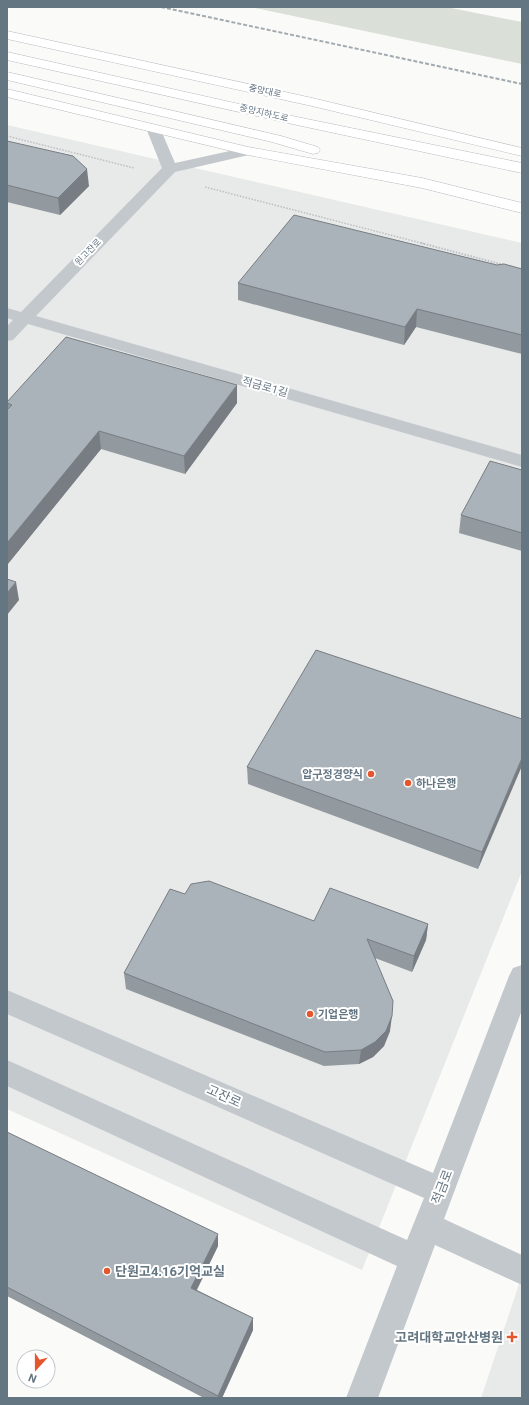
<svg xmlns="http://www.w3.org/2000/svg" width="529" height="1405" font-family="Roboto,'Noto Sans KR',sans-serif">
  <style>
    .built { fill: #e8e9e9 }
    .green { fill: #dadfd7 }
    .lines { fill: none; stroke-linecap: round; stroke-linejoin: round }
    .major-casing { stroke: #b5babe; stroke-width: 1 }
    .path-far1 { stroke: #bbbfc2; stroke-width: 1.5; stroke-dasharray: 1.5 1.5; stroke-linecap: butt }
    .path { stroke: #bbbfc2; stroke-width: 2; stroke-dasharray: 1.5 1.5; stroke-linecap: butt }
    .minor { fill: #c3c8cc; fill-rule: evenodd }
    .major { fill: #fff; fill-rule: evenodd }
    .rail { stroke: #a2aab0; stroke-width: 2; stroke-dasharray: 4 2; stroke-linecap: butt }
    .wall { fill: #929a9f }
    .shaded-wall { fill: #777d82 }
    .building { fill: #aab3b9; stroke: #777d82 }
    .poi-dot { fill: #e4572e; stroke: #fff; stroke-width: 1.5 }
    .labels { text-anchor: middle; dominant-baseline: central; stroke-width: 4; stroke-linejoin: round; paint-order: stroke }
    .far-street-label { font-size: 9px; fill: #657683; stroke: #fff }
    .street-label { font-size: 11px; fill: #657683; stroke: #fff }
    .poi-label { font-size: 11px; font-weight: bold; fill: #657683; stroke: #fff; text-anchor: start }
    .near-street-label { font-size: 13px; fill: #657683; stroke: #fff }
    .near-poi-label { font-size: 13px; font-weight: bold; fill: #657683; stroke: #fff; text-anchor: start }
  </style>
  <rect width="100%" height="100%" fill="#fafaf8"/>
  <!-- built -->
  <g class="built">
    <polygon points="7,125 522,243 522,871 362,1270 7,1109"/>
    <polygon points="522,1275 522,1398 481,1398"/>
  </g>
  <!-- green -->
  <polygon class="green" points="250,7 446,7 522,22 522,64"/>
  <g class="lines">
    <defs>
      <g id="major">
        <polygon points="7,31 312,98 522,148 522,156 312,106 7,39"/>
        <polygon points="7,52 297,117 522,163 522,173 297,125 7,60"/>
        <polygon points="7,72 281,136 318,147 320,150 318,153 313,154 272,142 7,80"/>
        <polygon points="7,89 248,147 422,178 522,203 522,213 422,188 248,155 7,97"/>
      </g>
    </defs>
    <!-- major casing -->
    <use href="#major" class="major-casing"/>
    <!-- path-far1 -->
    <g class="path-far1">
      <polyline points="7,136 134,168"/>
      <polyline points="205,187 425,244"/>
    </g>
    <!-- path -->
    <polyline class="path" points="421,243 504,265"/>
    <!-- minor -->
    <g class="minor">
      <polygon points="153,124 158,125 160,128 175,163 248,147 253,148 255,151 253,154 175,172 36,316 522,455 522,467 28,324 13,340 7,341 7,326 13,320 7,318 7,308 21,312 162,168 146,128 148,125"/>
      <polygon points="522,965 522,1010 444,1219 522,1255 522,1285 435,1245 378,1398 346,1398 397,1266 7,1086 7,1060 407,1240 424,1198 7,1014 7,990 433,1173 509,976 513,968"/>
    </g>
    <!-- major -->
    <use href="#major" class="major"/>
    <!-- rail -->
    <polyline class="rail" points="161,7 522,84"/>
  </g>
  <!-- wall -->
  <g class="wall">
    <polygon points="7,141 89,186 60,215 7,202"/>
    <polygon points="497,265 522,269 522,354 416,327 404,345 238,300 238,283"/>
    <polygon points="7,402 237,403 185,474 101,449 7,565 7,410 8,410"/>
    <polygon points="522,470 522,551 459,533 461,515"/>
    <polygon points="522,719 478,869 248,784 247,767"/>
    <polygon points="185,894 314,921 428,924 426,940 412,972 375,958 390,1031 384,1046 373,1057 359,1064 324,1066 126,989 124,973"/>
    <polygon points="7,1132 218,1246 197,1290 253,1318 253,1330 222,1398 204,1398 7,1296"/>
  </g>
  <!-- shaded-wall -->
  <g class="shaded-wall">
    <polygon points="87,169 89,186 60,215 58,198"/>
    <polygon points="417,309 416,327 404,345 405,327"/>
    <polygon points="237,385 237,403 185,474 184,456"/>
    <polygon points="99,431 101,449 7,565 7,543"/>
    <polygon points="16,582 19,600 7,615 7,593"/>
    <polygon points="522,758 522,766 478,869 482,852"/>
    <polygon points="428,924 426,940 412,972 414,956"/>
    <polygon points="392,1016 390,1031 384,1046 373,1057 359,1064 361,1050"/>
    <polygon points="218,1234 218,1246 192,1299 191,1288"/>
    <polygon points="253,1318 253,1330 222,1398 218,1398 218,1396"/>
  </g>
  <!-- building -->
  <g class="building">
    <polygon points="7,141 73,156 87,169 58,198 7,185"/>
    <polygon points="294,215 497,265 504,264 522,269 522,335 417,309 405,327 238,283"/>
    <polygon points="66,337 237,385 184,456 99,431 7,543 7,410 12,405 7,403 7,402"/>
    <polygon points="490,461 522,470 522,533 461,515"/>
    <polygon points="7,579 16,582 7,593"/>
    <polygon points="316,650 522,719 522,758 482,852 247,767"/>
    <polygon points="209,881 314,921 330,888 428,924 414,956 367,939 393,1001 392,1016 386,1031 375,1042 361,1050 325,1052 124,973 170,889 185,894 191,884"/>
    <polygon points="7,1132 218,1234 191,1288 253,1318 218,1396 7,1287"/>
  </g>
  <!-- markers -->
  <g class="poi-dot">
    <circle cx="371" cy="774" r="4"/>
    <circle cx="408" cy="783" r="4"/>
    <circle cx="310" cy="1014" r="4"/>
    <circle cx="107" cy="1271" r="4"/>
    <path d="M510 1331h4v4h4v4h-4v4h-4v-4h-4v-4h4z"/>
  </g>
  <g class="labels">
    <!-- far-street labels -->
    <g class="far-street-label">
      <text transform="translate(265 91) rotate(12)">중앙대로</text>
      <text transform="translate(264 113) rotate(13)">중앙지하도로</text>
      <text transform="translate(88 252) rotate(-46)">원고잔로</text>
    </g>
    <!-- street labels -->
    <g class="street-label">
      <text transform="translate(265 387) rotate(16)">적금로1길</text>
    </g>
    <!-- poi labels -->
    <g class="poi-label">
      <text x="363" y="774" text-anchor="end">압구정경양식</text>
      <text x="416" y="783">하나은행</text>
      <text x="318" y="1014">기업은행</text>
    </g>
    <!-- near-street labels -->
    <g class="near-street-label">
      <text transform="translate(224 1096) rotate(24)">고잔로</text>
      <text transform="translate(442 1187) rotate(-69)">적금로</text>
    </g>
    <!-- near-poi labels -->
    <g class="near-poi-label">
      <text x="115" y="1271">단원고4.16기억교실</text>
      <text x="503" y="1337" text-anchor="end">고려대학교안산병원</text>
    </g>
  </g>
  <!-- border -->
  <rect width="529" height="1405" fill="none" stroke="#657683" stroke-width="16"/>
  <!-- north arrow -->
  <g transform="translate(36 1369) rotate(201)"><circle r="19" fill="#ffffff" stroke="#c1c8cd"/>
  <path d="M0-3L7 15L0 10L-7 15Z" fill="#e4572e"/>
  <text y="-6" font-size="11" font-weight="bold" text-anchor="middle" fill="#657683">N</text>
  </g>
</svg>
